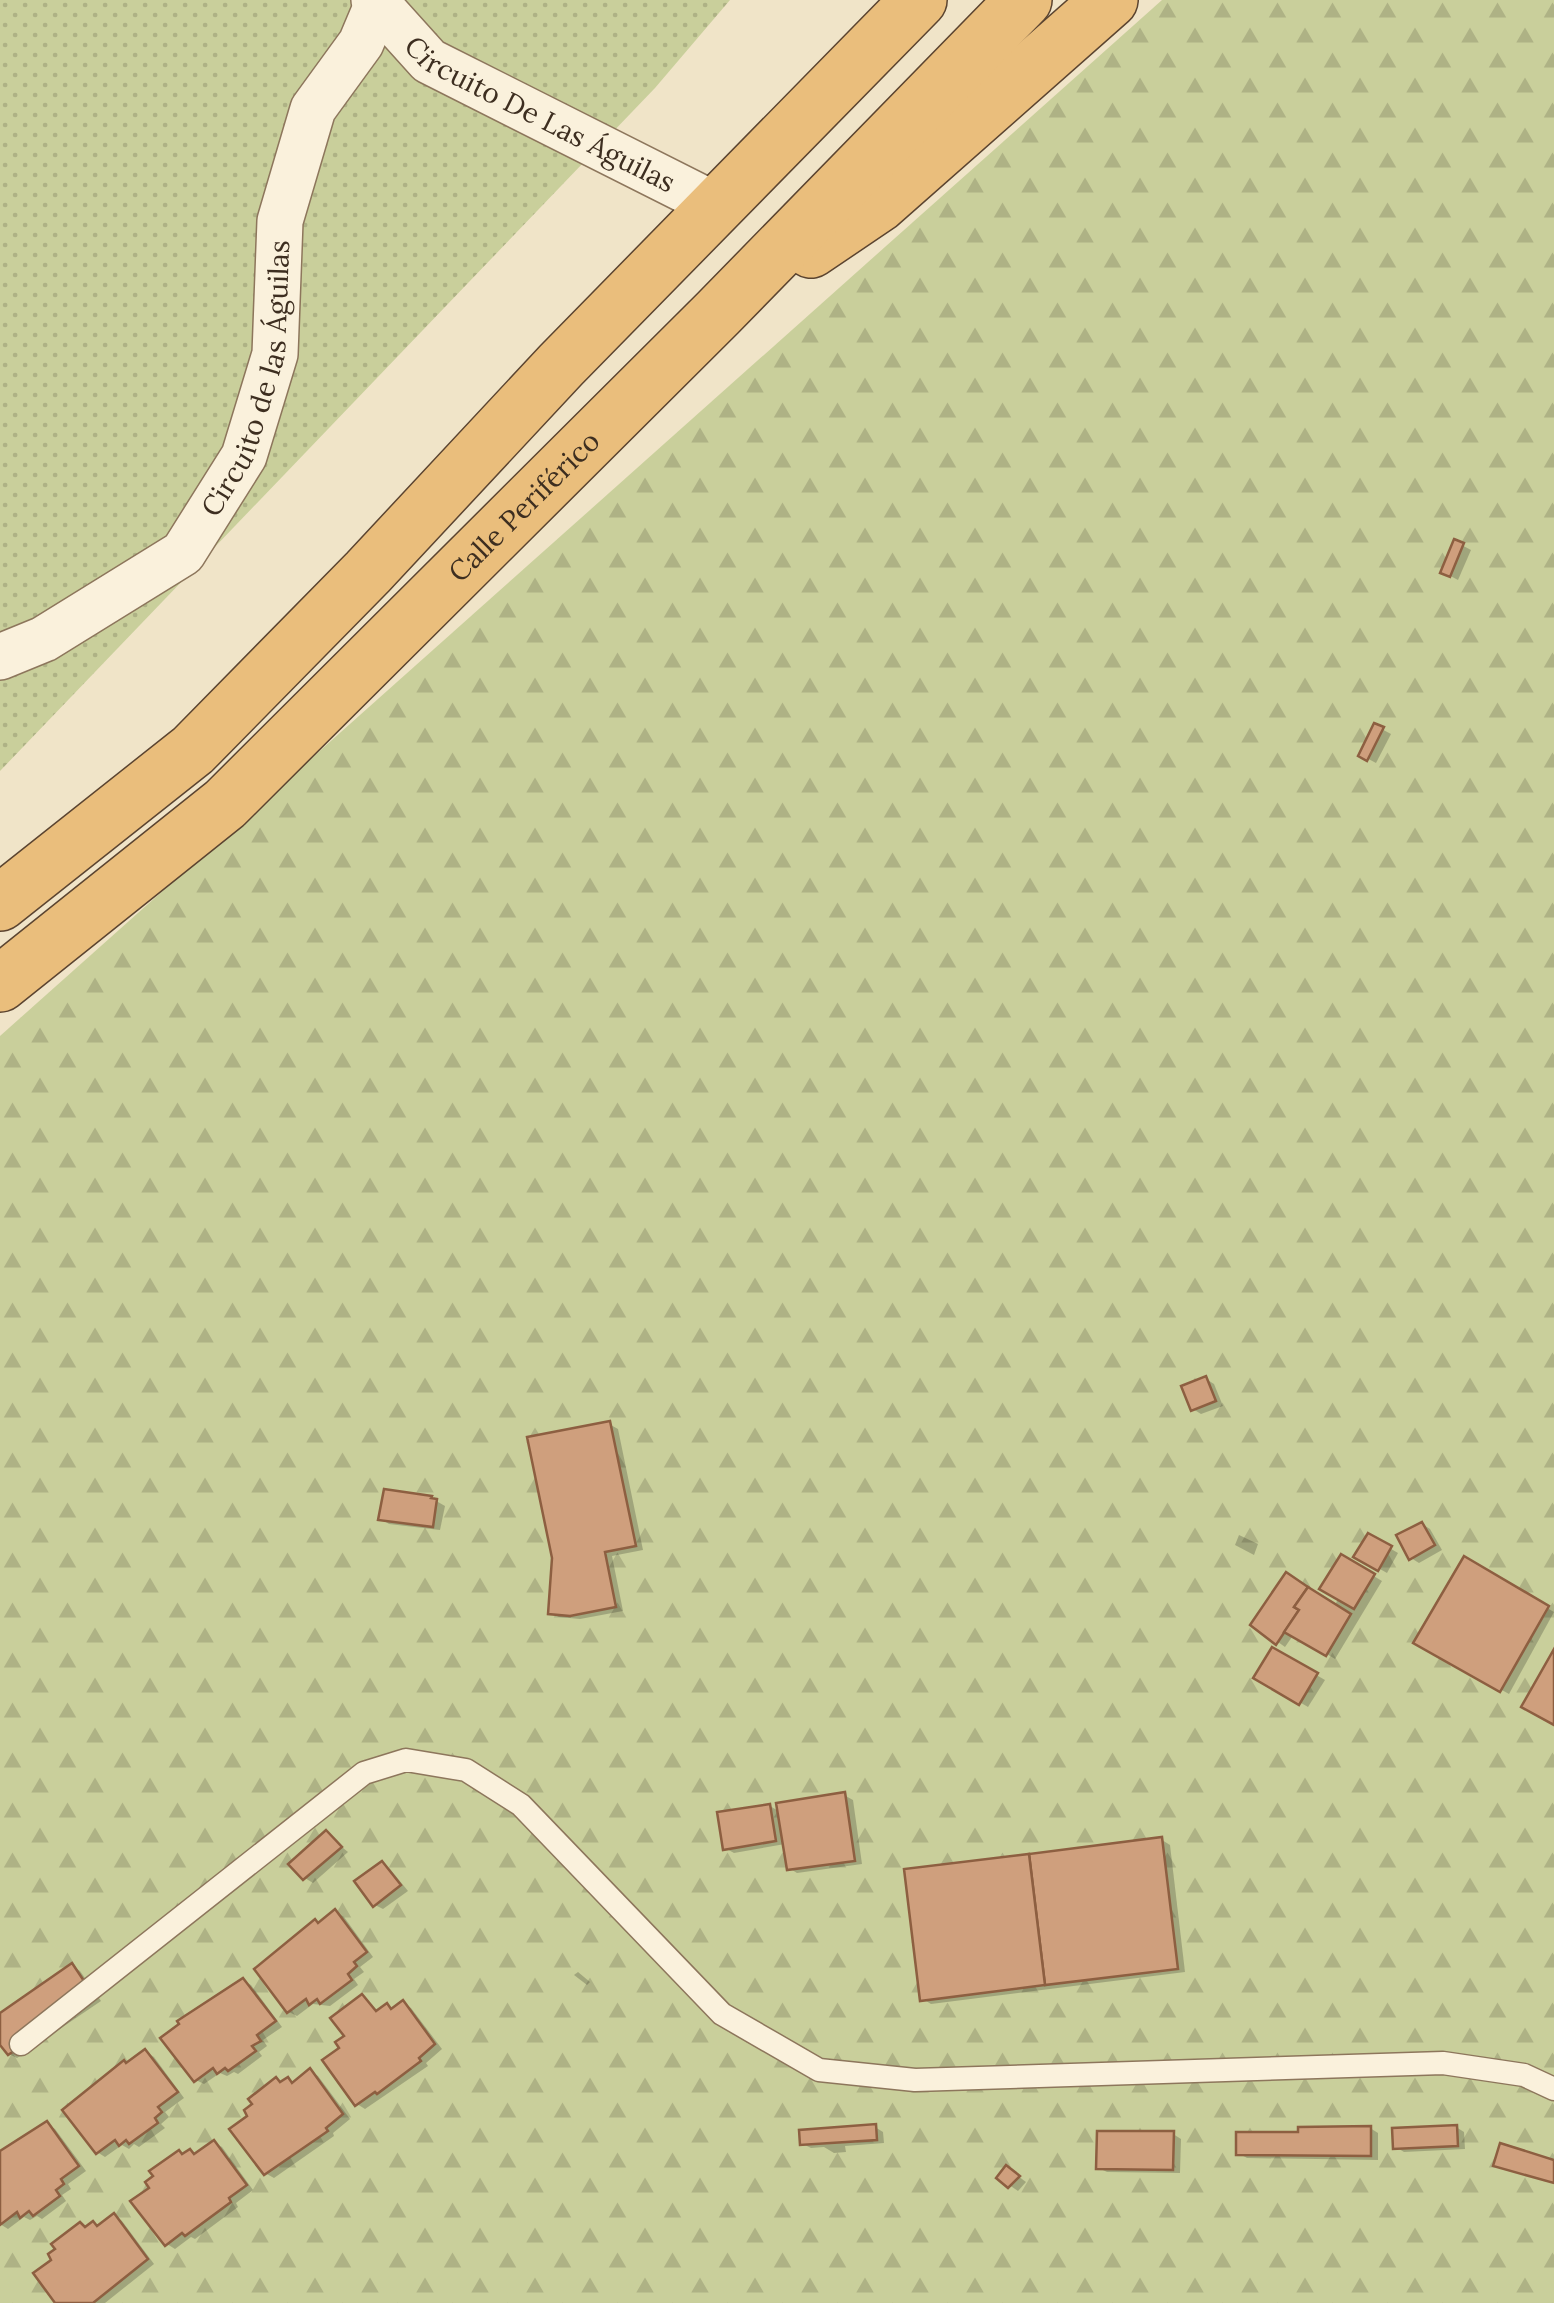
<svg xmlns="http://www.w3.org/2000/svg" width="1554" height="2303" font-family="Lora,serif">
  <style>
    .grass { fill: url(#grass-dots) }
    .forest { fill: url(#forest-firs) }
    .shadow { fill: #0003 }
    .building { fill: #cf9f7d; stroke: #8d5f41; stroke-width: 2.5 }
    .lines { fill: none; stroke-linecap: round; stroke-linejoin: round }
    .service-casing { stroke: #8d765c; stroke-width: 25 }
    .minor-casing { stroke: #8d765c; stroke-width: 48 }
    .trunk-casing { stroke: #5b4430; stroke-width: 58 }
    .service { stroke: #faf1dc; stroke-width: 22 }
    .minor { stroke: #faf1dc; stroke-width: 45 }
    .trunk { stroke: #eabe7c; stroke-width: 55 }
    .labels { text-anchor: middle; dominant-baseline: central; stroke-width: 8; stroke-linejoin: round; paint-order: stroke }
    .street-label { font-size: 28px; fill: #3d2e20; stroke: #f7eed8 }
  </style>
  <defs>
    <pattern id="grass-dots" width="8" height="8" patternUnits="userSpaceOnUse" patternTransform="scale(2.5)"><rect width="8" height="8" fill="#c9cf9b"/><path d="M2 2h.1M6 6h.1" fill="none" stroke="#aeb285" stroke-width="1.8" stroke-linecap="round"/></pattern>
    <pattern id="forest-firs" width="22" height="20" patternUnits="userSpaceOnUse" patternTransform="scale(2.5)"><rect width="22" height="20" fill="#c9cf9b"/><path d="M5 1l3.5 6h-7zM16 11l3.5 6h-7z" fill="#aeb285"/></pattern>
  </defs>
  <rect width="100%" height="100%" fill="#f0e4c8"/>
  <!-- grass -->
  <polygon class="grass" points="0,0 730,0 655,88 0,771"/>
  <!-- forest -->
  <polygon class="forest" points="1162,0 1554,0 1554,2303 0,2303 0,1036"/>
  <!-- shadow -->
  <g class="shadow">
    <polygon points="1456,542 1471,550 1458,580 1443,572"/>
    <polygon points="1376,726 1391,734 1376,763 1361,755"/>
    <polygon points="1206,1379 1214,1384 1223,1406 1201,1414 1193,1409"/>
    <polygon points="609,1424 618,1429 643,1550 612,1556 623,1611 580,1619 559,1617 551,1613"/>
    <polygon points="386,1492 431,1498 445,1506 440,1530 389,1524 381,1519"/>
    <polygon points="1422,1524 1430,1529 1442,1550 1419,1563 1411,1558"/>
    <polygon points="1239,1535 1258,1544 1254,1555 1235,1545"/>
    <polygon points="1369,1536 1398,1553 1387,1573 1357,1556"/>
    <polygon points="1342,1557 1382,1581 1335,1659 1294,1634 1285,1647 1253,1624 1335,1606 1338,1598"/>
    <polygon points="1465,1560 1554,1612 1509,1694 1416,1642"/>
    <polygon points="1273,1650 1325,1680 1308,1707 1257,1677"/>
    <polygon points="844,1795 853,1800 862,1864 797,1873 789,1868 785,1844 734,1853 725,1848 770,1806 780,1812"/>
    <polygon points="326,1834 348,1852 313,1883 305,1878"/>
    <polygon points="1162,1840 1170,1845 1185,1972 931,2004 923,1999"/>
    <polygon points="382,1864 390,1869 408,1891 383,1909 375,1905"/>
    <polygon points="336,1912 344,1917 373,1957 360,1967 364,1972 354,1979 358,1985 330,2006 313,2004 297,2016 289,2012 257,1969"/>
    <polygon points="72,1966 80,1971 101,2001 17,2058 9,2054 0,2040 0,2016"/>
    <polygon points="578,1972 590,1982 587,1985 574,1975"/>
    <polygon points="243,1981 251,1985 282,2027 263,2040 267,2046 259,2052 262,2056 238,2074 234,2072 227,2076 220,2073 204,2084 196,2080"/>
    <polygon points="362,1997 379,2012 387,2006 394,2010 403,2003 411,2008 442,2049 426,2063 428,2066 365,2109 357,2104 342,2049"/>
    <polygon points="146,2052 154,2057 184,2098 165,2112 169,2117 161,2124 165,2128 139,2147 134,2144 129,2149 122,2145 105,2157 97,2152"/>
    <polygon points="310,2071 318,2076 350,2119 333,2133 334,2136 274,2178 265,2173 283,2084 288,2080 295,2084"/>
    <polygon points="47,2124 55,2129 86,2171 68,2184 71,2189 62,2195 66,2201 42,2219 37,2216 30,2220 24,2217 8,2229 0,2224 0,2156"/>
    <polygon points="875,2127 883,2132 884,2143 845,2146 846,2152 834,2153 824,2147 811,2148 803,2144"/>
    <polygon points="1456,2127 1464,2132 1465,2149 1404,2152 1396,2147"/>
    <polygon points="1370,2128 1378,2133 1378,2160 1247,2158 1238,2153"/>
    <polygon points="1173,2134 1181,2139 1180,2173 1107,2172 1099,2168"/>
    <polygon points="214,2143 222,2147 253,2190 236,2203 238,2207 195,2239 191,2237 175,2249 167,2244 152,2189 184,2156 196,2155"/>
    <polygon points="1014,2173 1026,2182 1018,2191 999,2178"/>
    <polygon points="114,2216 122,2221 154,2264 105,2303 58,2303 87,2228 93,2224 100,2227"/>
  </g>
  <!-- building -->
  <g class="building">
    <polygon points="1454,539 1464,543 1450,577 1440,573"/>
    <polygon points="1374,723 1384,727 1367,761 1358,756"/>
    <polygon points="1206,1376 1216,1401 1191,1411 1181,1386"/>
    <polygon points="610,1421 636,1546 605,1552 616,1607 570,1616 548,1614 552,1558 527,1437"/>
    <polygon points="384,1489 432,1496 431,1498 437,1499 433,1527 378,1520"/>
    <polygon points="1422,1522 1435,1545 1409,1560 1396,1535"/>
    <polygon points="1368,1533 1392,1546 1378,1571 1353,1557"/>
    <polygon points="1341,1554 1375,1574 1354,1609 1319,1589"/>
    <polygon points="1464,1556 1549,1606 1500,1692 1413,1643"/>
    <polygon points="1286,1572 1308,1587 1294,1607 1299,1610 1276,1645 1250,1625"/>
    <polygon points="1308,1587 1351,1614 1326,1656 1284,1632 1299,1610 1294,1607"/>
    <polygon points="1272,1647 1318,1673 1299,1705 1253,1678"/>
    <polygon points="1554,1649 1554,1725 1521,1707"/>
    <polygon points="845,1792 855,1861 787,1870 776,1803"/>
    <polygon points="770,1804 776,1841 723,1850 717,1812"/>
    <polygon points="326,1830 342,1847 303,1880 288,1864"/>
    <polygon points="1162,1837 1178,1969 1045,1985 1029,1854"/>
    <polygon points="1029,1854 1045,1985 920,2001 904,1869"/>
    <polygon points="382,1861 401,1885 373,1907 354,1881"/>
    <polygon points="335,1909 367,1952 354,1962 357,1966 348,1974 352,1980 320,2004 317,1999 309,2005 306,1999 287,2013 254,1969 315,1919 318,1923"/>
    <polygon points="72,1963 94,1996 8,2055 0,2045 0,2013"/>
    <polygon points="243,1978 276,2021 257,2035 261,2041 252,2046 256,2051 228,2071 225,2068 217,2074 213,2068 194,2082 160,2038 179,2024 177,2021"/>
    <polygon points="362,1994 376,2011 387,2003 391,2009 403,2000 435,2044 419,2058 421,2061 377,2094 375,2092 355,2106 322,2060 339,2048 335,2042 344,2036 330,2018"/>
    <polygon points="145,2049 178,2092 158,2107 162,2112 155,2118 158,2123 129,2144 126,2140 119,2146 115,2140 96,2154 62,2110 124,2060 126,2063"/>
    <polygon points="310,2068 343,2114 326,2128 328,2131 264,2175 229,2129 247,2116 244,2110 252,2104 248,2099 276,2077 280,2082 288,2077 292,2083"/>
    <polygon points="47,2121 79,2166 61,2179 64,2184 56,2190 60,2196 33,2216 29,2211 20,2218 17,2212 0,2225 0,2151"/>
    <polygon points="876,2124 877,2140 800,2145 799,2130"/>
    <polygon points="1457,2125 1458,2146 1393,2149 1392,2128"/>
    <polygon points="1371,2126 1371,2156 1236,2155 1236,2132 1298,2132 1298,2127"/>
    <polygon points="1097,2131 1174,2131 1173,2170 1096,2169"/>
    <polygon points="214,2140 247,2185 229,2198 231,2202 185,2236 182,2233 165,2246 130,2201 149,2188 145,2182 153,2176 149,2171 179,2150 182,2154 190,2149 194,2154"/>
    <polygon points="1500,2143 1554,2160 1554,2183 1493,2166"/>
    <polygon points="1006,2165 1020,2176 1008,2188 996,2178"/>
    <polygon points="114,2213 148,2259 93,2303 55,2303 33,2273 51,2260 48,2254 55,2249 51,2244 80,2222 85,2227 93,2221 97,2226"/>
  </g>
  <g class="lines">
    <defs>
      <polyline id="service" points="21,2044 364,1773 406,1760 466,1770 521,1805 722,2014 819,2070 915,2080 1443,2063 1524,2075 1554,2089"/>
      <g id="minor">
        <path id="s1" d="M374,0L429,61L717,206"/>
        <path id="s2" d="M0,657L44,639L183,553L244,456L275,354L280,221L313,109L361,43L377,5"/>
      </g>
      <g id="trunk">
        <polyline points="811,250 879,204 1110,0"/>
        <polyline points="0,903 193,750 368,572 561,365 919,0"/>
        <path id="s3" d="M0,984L225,804L718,313L1024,0"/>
      </g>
    </defs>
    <!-- service casing -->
    <use href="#service" class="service-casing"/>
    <!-- minor casing -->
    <use href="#minor" class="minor-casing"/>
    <!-- trunk casing -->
    <use href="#trunk" class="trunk-casing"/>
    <!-- service -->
    <use href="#service" class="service"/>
    <!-- minor -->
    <use href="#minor" class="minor"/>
    <!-- trunk -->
    <use href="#trunk" class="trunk"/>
  </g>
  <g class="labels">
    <!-- street labels -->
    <g class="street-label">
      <text stroke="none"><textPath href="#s1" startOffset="205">Circuito De Las Águilas</textPath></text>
      <text stroke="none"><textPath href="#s2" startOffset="402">Circuito de las Águilas</textPath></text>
      <text stroke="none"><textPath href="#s3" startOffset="710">Calle Periférico</textPath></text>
    </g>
  </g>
</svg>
